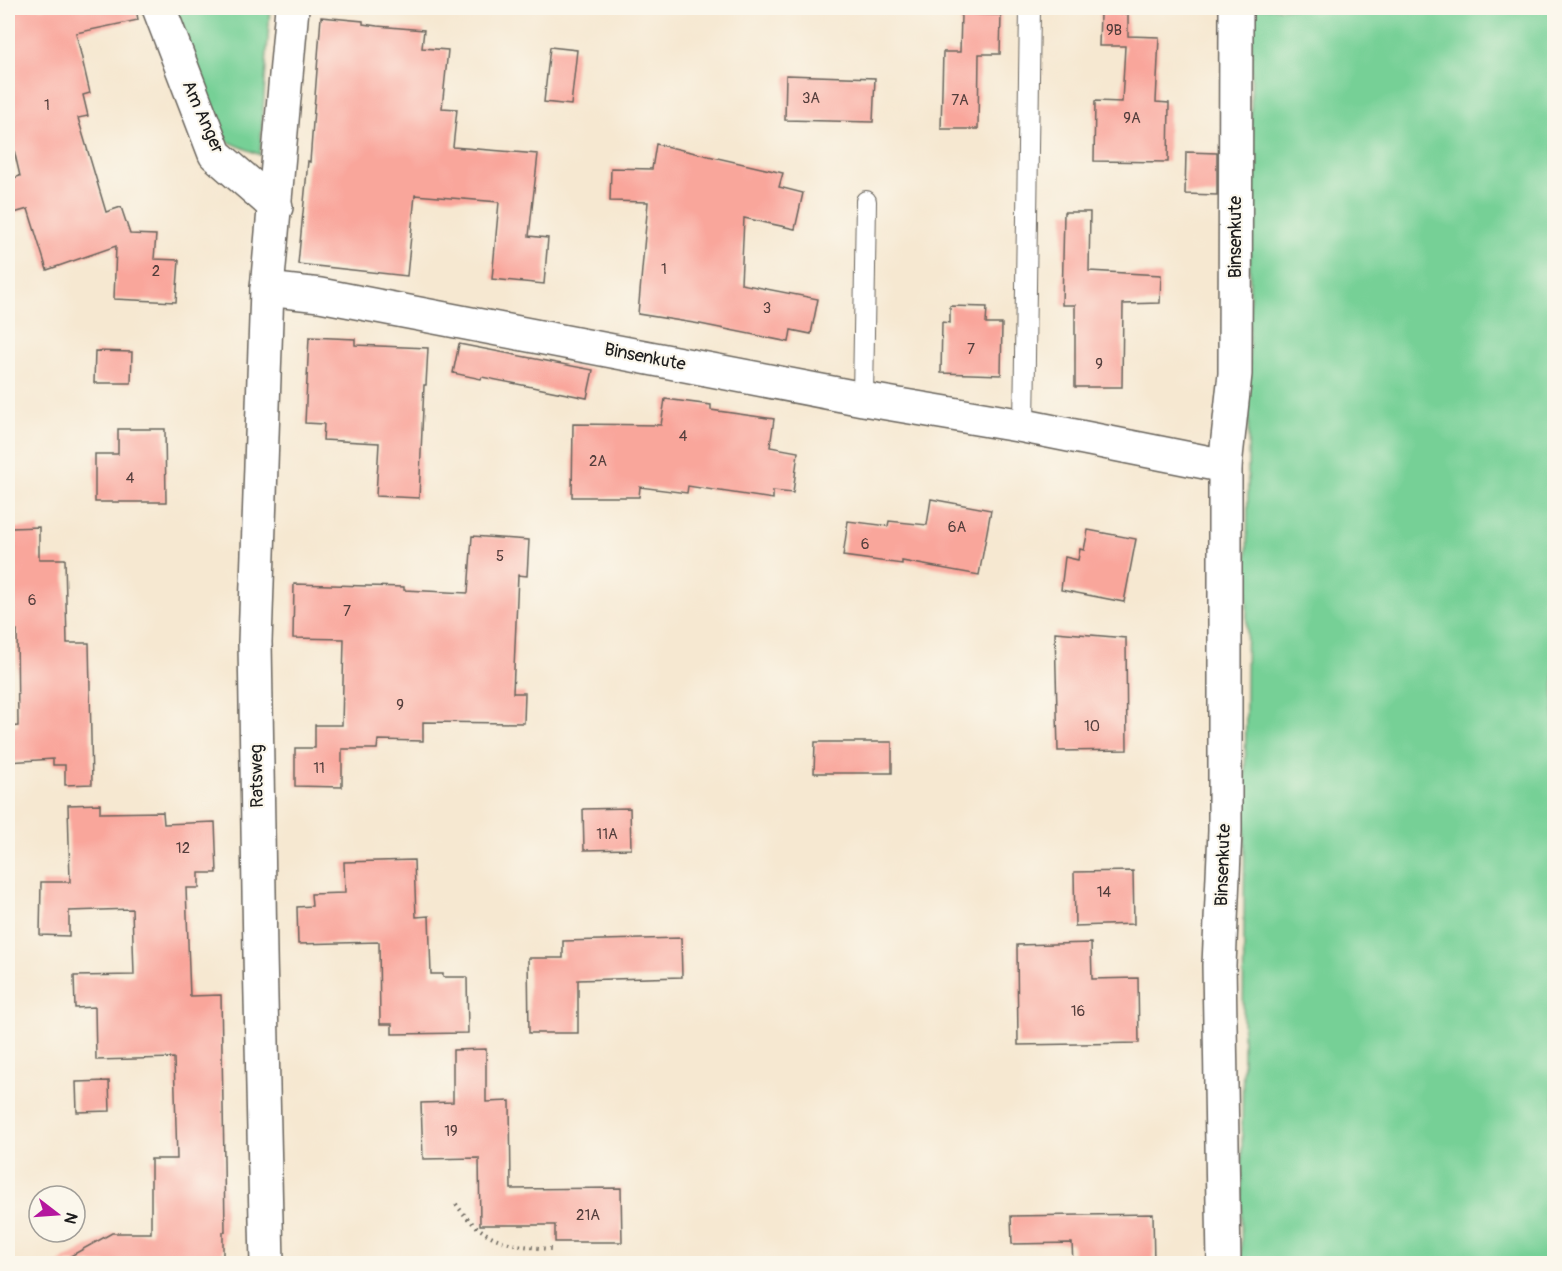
<svg xmlns="http://www.w3.org/2000/svg" width="1562" height="1271" font-family="Pangolin,sans-serif">
  <style>
    .green { fill: #76d096; stroke: #497659; stroke-width: 1.5 }
    .building { fill: #f9a69b }
    .lines { fill: none; stroke-linecap: round; stroke-linejoin: round }
    .lane-casing { stroke: #68635b; stroke-width: 22 }
    .street-casing { stroke: #68635b; stroke-width: 36 }
    .path { stroke: #68635b; stroke-width: 4; stroke-dasharray: 1.5 4.5; stroke-linecap: butt }
    .lane { stroke: #fff; stroke-width: 20 }
    .street { stroke: #fff; stroke-width: 33 }
    .labels { text-anchor: middle; dominant-baseline: central; stroke-width: 4.5; stroke-linejoin: round; paint-order: stroke }
    .number-label { font-size: 15px; fill: #533e3c }
    .street-label { font-size: 18px; fill: #1c1c1c; stroke: #fbf7ec }
  </style>
  <rect width="100%" height="100%" fill="#fbf7ec"/>
  <filter id="ink" filterUnits="userSpaceOnUse"><feTurbulence type="fractalNoise" baseFrequency=".0167" numOctaves="2"/><feDisplacementMap in="SourceGraphic" scale="12" xChannelSelector="R" yChannelSelector="G"/><feConvolveMatrix kernelMatrix="1 2 1 2 8 2 1 2 1" color-interpolation-filters="sRGB"/></filter>
  <filter id="wash" filterUnits="userSpaceOnUse"><feTurbulence type="fractalNoise" baseFrequency=".008" numOctaves="4" result="noise"/><feDisplacementMap in="SourceGraphic" scale="24" xChannelSelector="R" yChannelSelector="G"/><feGaussianBlur stdDeviation="1.35" result="paint"/><feColorMatrix in="noise" values="0 0 0 0 0 0 0 0 0 0 0 0 0 0 0 0 0 1.4 0 .05"/><feComposite in="paint" operator="in"/></filter>
  <g filter="url(#wash)">
    <rect width="100%" height="100%" fill="#f6e8d1"/>
    <!-- green -->
    <g class="green">
      <polygon points="171,8 270,8 260,155 224,140"/>
      <polygon points="1252,8 1554,8 1554,1263 1241,1264"/>
    </g>
    <g id="blocks">
      <!-- building -->
      <g class="building">
        <polygon points="8,8 136,8 138,20 76,33 90,93 83,95 88,116 78,118 106,212 121,207 130,234 156,235 154,259 179,260 176,302 114,299 116,246 47,270 28,209 14,213 8,190 8,180 20,176 8,124"/>
        <polygon points="1100,13 1128,14 1128,36 1159,37 1156,102 1169,103 1168,162 1094,161 1095,101 1122,102 1125,46 1099,46"/>
        <polygon points="961,14 1001,15 1000,54 979,54 978,129 941,129 943,52 960,52"/>
        <polygon points="321,17 363,21 363,24 377,26 424,30 422,48 448,50 442,108 457,109 453,147 538,154 529,236 548,238 544,284 492,279 499,202 415,195 407,276 298,264 308,161 310,162"/>
        <polygon points="550,47 577,50 571,105 544,102"/>
        <polygon points="786,75 875,78 873,122 785,120"/>
        <polygon points="656,144 783,173 779,187 803,193 795,229 744,218 741,284 818,299 811,334 791,330 789,342 700,324 638,314 648,202 610,201 611,168 652,169"/>
        <polygon points="1186,152 1217,153 1217,195 1185,194"/>
        <polygon points="1064,212 1090,212 1089,271 1161,275 1160,303 1123,304 1122,387 1075,387 1075,305 1062,305"/>
        <polygon points="950,306 987,307 986,324 1002,324 1001,375 941,373 942,322 950,323"/>
        <polygon points="309,337 355,339 355,345 428,348 426,385 424,385 419,498 376,496 379,443 323,440 324,424 305,423"/>
        <polygon points="459,344 593,370 587,398 482,377 481,379 453,373"/>
        <polygon points="95,351 132,352 131,383 94,383"/>
        <polygon points="665,399 711,405 711,410 774,419 770,447 798,452 793,493 773,491 773,499 688,486 687,493 640,487 639,497 572,497 573,424 661,425"/>
        <polygon points="118,429 165,429 166,502 95,502 95,454 118,454"/>
        <polygon points="931,499 991,510 979,575 902,561 902,564 843,556 848,521 888,526 889,521 927,525"/>
        <polygon points="39,527 39,559 65,559 67,643 89,643 92,784 65,785 65,765 53,765 53,759 8,762 8,727 18,726 17,630 13,630 11,528"/>
        <polygon points="1088,530 1136,539 1124,602 1061,590 1065,557 1078,560 1080,549 1084,550"/>
        <polygon points="472,536 529,540 527,576 518,575 513,693 525,693 524,723 423,722 423,741 378,740 377,749 342,749 342,787 295,786 295,748 315,748 315,725 342,725 344,639 293,638 294,584 404,587 404,590 468,593"/>
        <polygon points="1055,632 1126,638 1127,750 1058,751"/>
        <polygon points="815,742 892,742 892,773 814,773"/>
        <polygon points="100,804 100,813 163,812 164,824 215,822 217,873 199,873 199,888 186,888 190,996 221,995 224,1160 225,1232 223,1232 223,1263 58,1263 112,1233 151,1233 151,1159 177,1159 174,1058 96,1060 95,1007 75,1008 74,976 134,975 132,909 69,911 69,936 40,935 41,882 70,882 68,805"/>
        <polygon points="630,808 631,849 584,850 583,809"/>
        <polygon points="414,860 416,917 429,916 431,974 443,974 443,977 467,977 468,1033 392,1034 392,1024 380,1024 379,942 298,944 297,907 312,906 311,894 345,893 344,862"/>
        <polygon points="1133,871 1134,924 1075,926 1074,872"/>
        <polygon points="681,938 682,977 578,980 578,1033 529,1033 528,958 563,958 563,941"/>
        <polygon points="1091,943 1092,979 1138,978 1139,1043 1018,1045 1017,945"/>
        <polygon points="486,1049 486,1102 510,1101 511,1189 621,1188 622,1242 555,1242 555,1225 480,1225 479,1158 423,1159 421,1103 453,1102 453,1050"/>
        <polygon points="109,1081 110,1111 77,1112 76,1082"/>
        <polygon points="1153,1214 1154,1263 1073,1263 1072,1243 1012,1244 1011,1216"/>
      </g>
    </g>
  </g>
  <g filter="url(#ink)">
    <use href="#blocks" fill-opacity="0" stroke="#68635b" stroke-width="1.5"/>
    <g class="lines">
      <defs>
        <g id="lane">
          <polyline points="863,399 866,201"/>
          <polyline points="1024,426 1030,8"/>
        </g>
        <g id="street">
          <polyline points="159,8 215,154 276,207"/>
          <polyline points="267,289 320,295 863,399 1024,426 1225,466"/>
          <polyline points="267,1264 260,954 255,642 267,289 292,8"/>
          <polyline points="1224,1264 1219,965 1225,831 1225,466 1235,374 1236,8"/>
        </g>
      </defs>
      <!-- lane casing -->
      <use href="#lane" class="lane-casing"/>
      <!-- street casing -->
      <use href="#street" class="street-casing"/>
      <!-- path -->
      <path class="path" d="M456,1204C481,1240 509,1246 551,1249"/>
      <!-- lane -->
      <use href="#lane" class="lane"/>
      <!-- street -->
      <use href="#street" class="street"/>
    </g>
  </g>
  <g class="labels">
    <!-- number labels -->
    <g class="number-label">
      <text x="1114" y="30">9B</text>
      <text x="811" y="98">3A</text>
      <text x="960" y="100">7A</text>
      <text x="47" y="105">1</text>
      <text x="1132" y="118">9A</text>
      <text x="664" y="269">1</text>
      <text x="156" y="271">2</text>
      <text x="767" y="308">3</text>
      <text x="971" y="349">7</text>
      <text x="1099" y="364">9</text>
      <text x="683" y="436">4</text>
      <text x="598" y="461">2A</text>
      <text x="130" y="478">4</text>
      <text x="957" y="527">6A</text>
      <text x="865" y="544">6</text>
      <text x="500" y="556">5</text>
      <text x="32" y="600">6</text>
      <text x="347" y="611">7</text>
      <text x="400" y="705">9</text>
      <text x="1092" y="726">10</text>
      <text x="319" y="768">11</text>
      <text x="607" y="834">11A</text>
      <text x="183" y="848">12</text>
      <text x="1104" y="892">14</text>
      <text x="1078" y="1011">16</text>
      <text x="451" y="1131">19</text>
      <text x="588" y="1215">21A</text>
    </g>
    <!-- street labels -->
    <g class="street-label">
      <text transform="translate(203 117) rotate(66)">Am Anger</text>
      <text transform="translate(1235 237) rotate(-90)">Binsenkute</text>
      <text transform="translate(645 357) rotate(11)">Binsenkute</text>
      <text transform="translate(257 776) rotate(-91)">Ratsweg</text>
      <text transform="translate(1223 865) rotate(-88)">Binsenkute</text>
    </g>
  </g>
  <!-- margin -->
  <rect width="1562" height="1271" fill="none" stroke="#fbf7ec" stroke-width="30"/>
  <!-- north arrow -->
  <g transform="translate(57 1214) rotate(107)"><circle r="28" fill="#fbf7ec" stroke="#a29f99" stroke-width="1.5"/>
  <path d="M0-4.5L10 22L0 15L-10 22Z" fill="#b5179e"/>
  <text y="-9" font-size="16" font-weight="bold" text-anchor="middle" fill="#1c1c1c">N</text>
  </g>
</svg>
